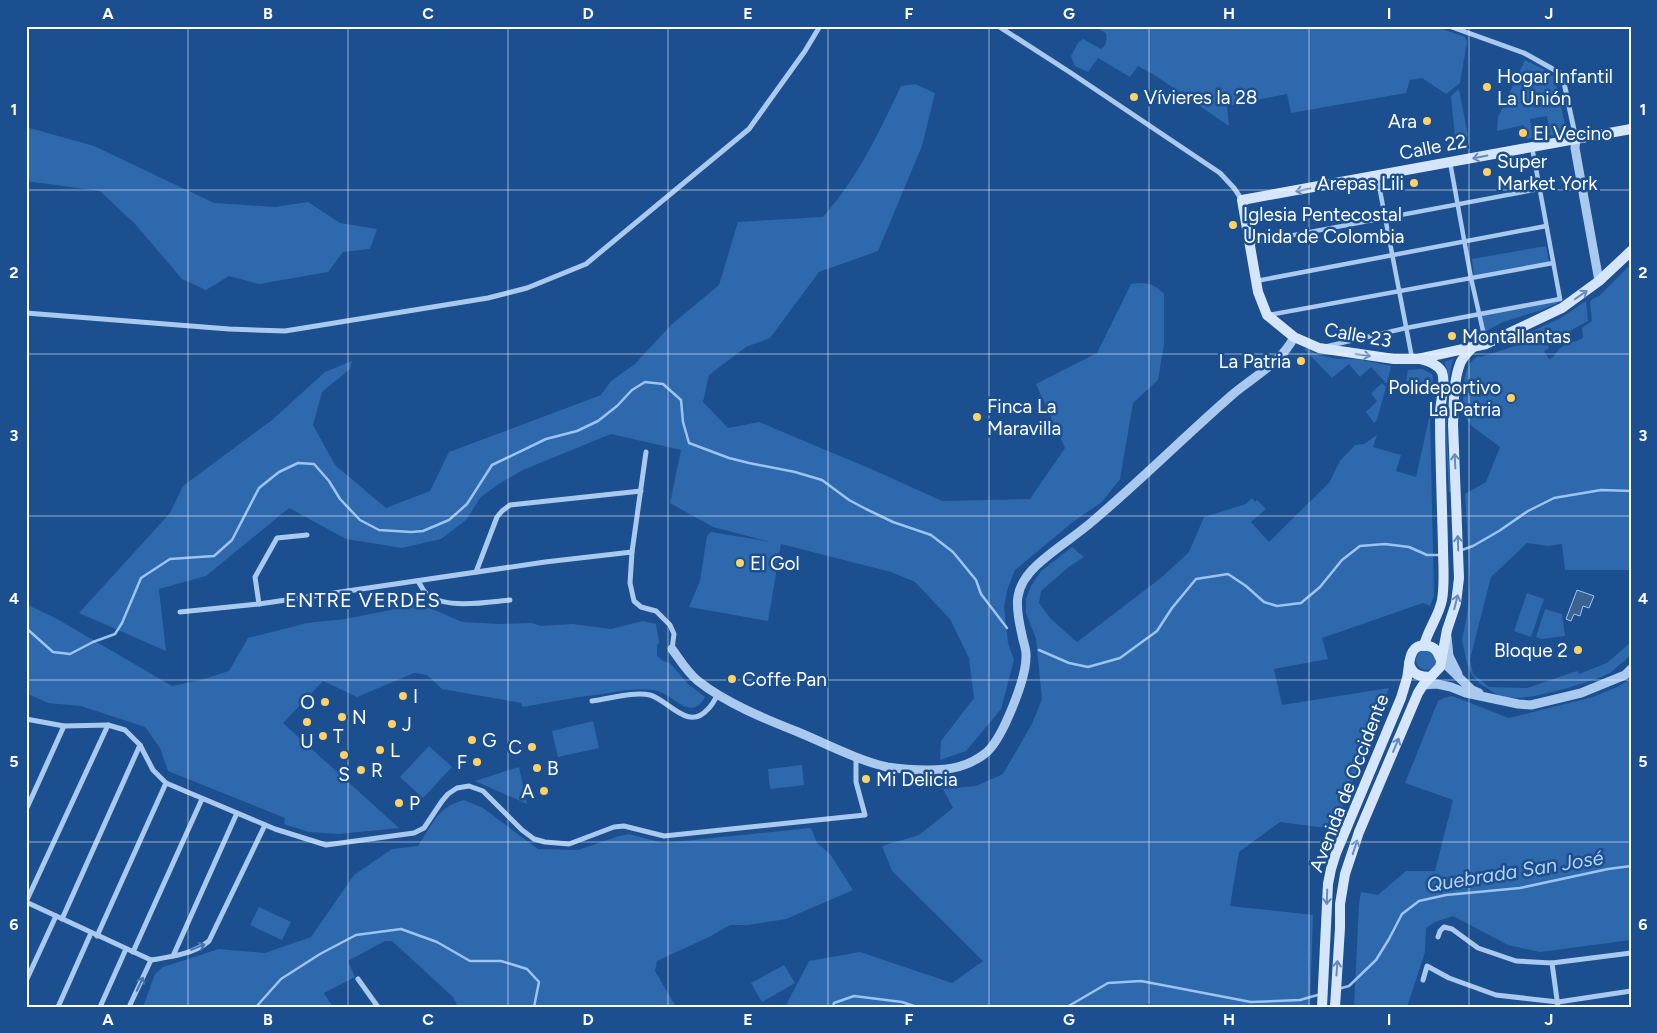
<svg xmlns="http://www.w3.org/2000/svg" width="1657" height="1033" font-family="Figtree,sans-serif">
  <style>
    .green { fill: #2e69ad }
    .water { fill: #3c6290; stroke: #9cc4f0 }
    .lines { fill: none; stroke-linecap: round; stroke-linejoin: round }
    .stream { stroke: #9cc4f0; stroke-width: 2.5 }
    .pedestrian { stroke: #a9c9ee; stroke-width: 4.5 }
    .minor { stroke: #a9c9ee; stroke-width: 5 }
    .tertiary { stroke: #a9c9ee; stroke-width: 9 }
    .secondary { stroke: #d6e6fa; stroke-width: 10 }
    .oneway { stroke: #668bba }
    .oneway2 { stroke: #4674ac }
    .grid { fill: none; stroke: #fff; stroke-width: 1; stroke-opacity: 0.55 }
    .poi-dot { fill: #ffd166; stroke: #1b4f8f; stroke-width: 2 }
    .labels { text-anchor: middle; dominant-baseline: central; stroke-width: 5; stroke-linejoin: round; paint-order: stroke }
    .poi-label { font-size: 19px; fill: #fff; stroke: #1b4f8f; text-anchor: start }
    .street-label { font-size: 19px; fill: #fff; stroke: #1b4f8f }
    .neighbourhood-label { font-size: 20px; letter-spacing: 1px; fill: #fff; stroke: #1b4f8f }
    .water-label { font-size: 20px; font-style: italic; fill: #b5d3f5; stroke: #1b4f8f }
    .neatline { fill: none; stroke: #fff; stroke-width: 2 }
    .grid-label { font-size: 16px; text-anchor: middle; font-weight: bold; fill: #fff }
  </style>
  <rect width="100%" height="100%" fill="#1b4f8f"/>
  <!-- green -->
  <g class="green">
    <path d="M1093,26H1424L1439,28L1465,37L1467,42L1460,83L1446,94L1422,78L1410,80L1406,93L1291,113L1287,94L1251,101L1249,91L1244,92L1246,103L1227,106L1229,126L1153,74L1138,66L1130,77L1098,58L1088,72L1075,66L1071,56L1078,43L1083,39L1101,49C1107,44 1107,40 1106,33Z"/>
    <polygon points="1525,60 1551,73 1555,79 1566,129 1564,133 1536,138 1536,135 1550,133 1547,116 1530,119 1533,138 1527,139 1524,125 1497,131 1498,117"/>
    <path d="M915,84L935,93L922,146L878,251L819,272L770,338L746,347L709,375L703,402L728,428L759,422L878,472L942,501L1030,499L1065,448L1036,384L1097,353L1131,284C1145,281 1155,284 1164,294V344L1158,380L1133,403L1120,479L1102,502L1074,521L1015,570L1008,588L1004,606L1008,643L1014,660L1001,709L966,751L940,760L941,741L974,698L969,658L950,619L915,582L891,572L781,544L768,621L689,607L700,581L707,536L711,532L771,542L713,527L670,503L681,450L611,434L523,470L497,485L480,498L466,520L441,539L402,548L346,539L289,508L206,576L159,589L166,651L79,613L170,513L183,486L272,420L325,372L352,361L350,369L322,392L313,425L335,465L386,508L430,491L449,452L601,395L611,381L635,364L671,325L719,285L738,222L823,217C859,176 878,134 901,86Z"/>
    <polygon points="1459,89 1468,136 1455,138 1451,96"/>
    <polygon points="26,127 94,146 214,203 275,207 308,202 340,223 377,229 370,249 343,252 328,272 259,284 229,276 206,290 182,279 135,224 100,191 26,181"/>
    <polygon points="1546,246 1549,262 1474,275 1472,259"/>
    <path d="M1631,264V570H1565L1562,544L1548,546L1527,543L1491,577L1470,659L1473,674L1489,687L1527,688L1577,671L1579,674L1607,663L1631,642V655L1610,673L1596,679L1568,688L1535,696L1520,698L1501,697L1479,683L1472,675L1467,664L1462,640L1468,609L1470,583L1465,494L1486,482L1500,447L1473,427L1462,414L1464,408L1463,404C1464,387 1462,366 1478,356L1481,357L1533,340L1534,342L1538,340L1546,346L1548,345L1549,348L1544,351L1549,359L1552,358L1559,349L1572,340L1574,342L1583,338L1582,328L1592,321L1590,302L1592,299L1599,296Z"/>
    <polygon points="1557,300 1558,303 1541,310 1503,322 1484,332 1481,315"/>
    <polygon points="1586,301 1588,321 1546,344 1528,333 1559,319"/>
    <polygon points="1306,348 1318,355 1338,359 1357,359 1391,366 1387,384 1371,367 1360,377 1349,364 1332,378 1304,349"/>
    <path d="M1453,359C1442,402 1448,448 1451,492H1449L1445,424L1448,372L1444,362Z"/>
    <polygon points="1422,369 1432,374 1433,378 1432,387 1406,381 1408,370"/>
    <polygon points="1382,383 1386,387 1377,420 1374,423 1366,412 1377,401 1371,393"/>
    <polygon points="1430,414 1434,596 1430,606 1423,603 1322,638 1328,659 1274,669 1282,705 1389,688 1334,829 1280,822 1239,852 1230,906 1313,915 1310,1007 1154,1007 1149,1003 1142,1007 785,1007 809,961 860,952 952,983 983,961 892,871 882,846 919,835 953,808 943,789 976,786 1003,774 1032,724 1042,699 1036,639 1026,613 1026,599 1031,586 1041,571 1072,547 1084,557 1070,566 1041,591 1039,603 1050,618 1077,642 1162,577 1189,552 1204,517 1246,504 1252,498 1255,502 1257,500 1266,509 1251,522 1269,542 1329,483 1340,461 1355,445 1364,444 1377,435 1373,447 1401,455 1396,471 1416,477"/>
    <polygon points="1527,593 1544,599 1531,637 1514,631"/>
    <path d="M26,604L59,620L172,686L201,680L229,671L248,638L307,623L345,619L421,604L462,622L501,624L531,623L542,626L572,624L611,629L643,621L656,624L659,642L657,645V656L663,661L670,663L688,684L705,697C690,724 673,692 653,690C637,688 620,691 603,694C576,697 550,702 523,707L521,703L442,689L427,675L414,673L357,697L323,681L283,723L399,828L339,834L309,832L284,824L285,818L168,771L160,748L145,727L81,706L48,703L26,693Z"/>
    <polygon points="1545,609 1562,614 1565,636 1542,639 1536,637"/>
    <circle cx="1426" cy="660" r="10"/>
    <polygon points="1631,679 1631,940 1540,952 1508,945 1453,916 1435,922 1426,928 1425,952 1407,1007 1354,1007 1359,904 1361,892 1378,895 1406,871 1435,871 1453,800 1405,783 1438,701 1444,698 1452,696 1509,718 1593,697 1617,687"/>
    <polygon points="593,721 599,748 558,757 552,731"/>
    <polygon points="429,746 452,767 423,798 400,777"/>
    <polygon points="802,765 804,785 770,789 768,769"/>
    <polygon points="519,767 527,804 475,781"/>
    <path d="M464,800L483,808L538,849L578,850L619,836L629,834L663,843L811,828L817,843L830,854L853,890L786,919L748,925H730L711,936L657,961L655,971L676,1007H458L453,997L392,941H385L348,961L355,977L324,993L333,1007H143L155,974L163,967L219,949L265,953L311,937L354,875L392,849L418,846C432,825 437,807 464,800Z"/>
    <polygon points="259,907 291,922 282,940 250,925"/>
    <polygon points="784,965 795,983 762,1002 751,983"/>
  </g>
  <!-- water -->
  <polygon class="water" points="1577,590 1594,596 1589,608 1583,606 1580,616 1574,614 1571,621 1566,619"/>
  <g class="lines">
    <!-- stream -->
    <g class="stream">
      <polyline points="1462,550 1473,546 1499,531 1528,511 1554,498 1601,490 1631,491"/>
      <polyline points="26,628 53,652 70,654 93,642 115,634 122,623 141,578 170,559 214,556 232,540 259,488 279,472 298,463 314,464 329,481 340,499 360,520 379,530 411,532 423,531 449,520 467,504 492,465 546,439 577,431 598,421 617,406 632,390 645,382 663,384 681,400 683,422 689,443 729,458 749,463 795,472 822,480 849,500 866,509 893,522 931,535 953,552 976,580 981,594 1007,628"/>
      <polyline points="1039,650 1069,663 1088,667 1120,658 1157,631 1172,608 1196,579 1228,574 1246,586 1264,602 1277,606 1301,603 1320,587 1342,560 1360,546 1385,544 1409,547 1427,555 1440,555"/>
      <polyline points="1338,989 1349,986 1376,960 1389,939 1402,914 1419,901 1446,895 1520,888 1608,869 1631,866"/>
      <polyline points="256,1007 281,979 320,954 356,935 401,929 437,942 470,961 501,961 527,969 539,982 534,1007"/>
      <polyline points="833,1007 834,1003 854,996 902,1002 917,1007"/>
      <polyline points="1067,1007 1108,983 1141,981 1251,1002 1300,1000 1321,994"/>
    </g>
    <!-- pedestrian -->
    <g class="pedestrian">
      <polyline points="1532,147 1560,299"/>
      <polyline points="1450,162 1471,278 1486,344"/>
      <polyline points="1377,175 1412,358"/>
      <polyline points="1251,243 1539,189"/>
      <polyline points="1256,281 1546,226"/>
      <polyline points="1269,315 1553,263"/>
      <polyline points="1328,346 1406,328 1560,299"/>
    </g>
    <!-- minor -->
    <g class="minor">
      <polyline points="998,26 1071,73 1220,173 1234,188 1242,200"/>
      <polyline points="1449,26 1524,53 1560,73 1563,78 1576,139"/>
      <polyline points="26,313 229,329 285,331 488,298 527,288 586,264 749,129 805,51 820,26"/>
      <polyline points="632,552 646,452"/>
      <polyline points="476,572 497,517 502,511 510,505 641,491"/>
      <path d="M418,581C420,584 422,588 424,591C441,611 487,602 510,600"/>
      <polyline points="259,604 255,577 277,538 307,535"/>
      <polyline points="180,612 259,604 545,562 632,552 630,583 634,601 641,607 656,611 670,625 674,634 672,649"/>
      <path d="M592,701C609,699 634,691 650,695C668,700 688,731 707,710C712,706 715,699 718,694"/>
      <polyline points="26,719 64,726 108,725 125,730 140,745 153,770 166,783 275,829 326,845 414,833 424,828 442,801 448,794 457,788 469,786 483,791 522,830 534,839 545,842 569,844 614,827 624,826 664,836 865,815 856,782 856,756"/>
      <polyline points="26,810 64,726"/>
      <path d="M26,902L151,960C170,957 194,954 209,941L265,825"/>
      <polyline points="26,902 108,725"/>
      <polyline points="62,919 140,745"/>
      <polyline points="97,936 166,783"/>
      <polyline points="1438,937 1440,931 1444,927 1452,929 1478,948 1516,961 1552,963 1631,953"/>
      <polyline points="133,952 202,799"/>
      <polyline points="173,956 237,813"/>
      <polyline points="1552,963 1558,1007"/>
      <polyline points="358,979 378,1007"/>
      <polyline points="1423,980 1427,966 1449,978 1496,995 1558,1002 1631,991"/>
      <polyline points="26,981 56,916"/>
      <polyline points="58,1007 91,933"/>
      <polyline points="100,1007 126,949"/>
      <polyline points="129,1007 151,960"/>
    </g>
    <!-- tertiary -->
    <g class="tertiary">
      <polyline points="1576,139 1575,148 1599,281"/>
      <polyline points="1447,637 1449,656 1458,674"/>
      <path d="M672,649C680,660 687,672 698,681C726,703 765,719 798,732C827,744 857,760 887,767C900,769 914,770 928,770C950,770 969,767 987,752C1003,737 1026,679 1026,657C1027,650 1023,642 1022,635C1015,605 1013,587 1037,565C1055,548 1076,536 1094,520C1141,480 1185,436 1232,395C1253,377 1282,362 1294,337"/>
      <polyline points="1441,660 1472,690 1479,693"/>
      <polyline points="1423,685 1437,684 1451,687 1466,693 1518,704 1531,705 1581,693 1625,675 1631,669"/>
    </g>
    <!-- secondary -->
    <g class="secondary">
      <polyline points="1631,129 1242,200 1258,292 1267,315 1294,337 1319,348 1394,359 1418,359 1486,344 1562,308 1599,281 1631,251"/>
      <path d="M1420,359C1428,361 1438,364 1442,372C1446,382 1440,403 1440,414C1440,458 1442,503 1443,547C1443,564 1445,583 1442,600C1439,616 1427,631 1424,646"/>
      <path d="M1409,663C1412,675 1420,677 1431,677"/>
      <path d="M1322,1007L1328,884L1331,869L1336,853L1401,698C1403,691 1405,685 1407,678C1410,666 1407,642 1428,646C1436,647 1438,653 1441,660"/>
      <path d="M1335,1007L1340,928V904L1345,874L1359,832L1418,693L1423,685L1440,667L1447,630L1456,603L1459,578L1453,424C1454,405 1453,382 1460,364C1462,358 1467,353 1472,348"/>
    </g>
  </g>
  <!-- one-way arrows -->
  <defs><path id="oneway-shaft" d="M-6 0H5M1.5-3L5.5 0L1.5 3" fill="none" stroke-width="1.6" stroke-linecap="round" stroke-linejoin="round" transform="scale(1.25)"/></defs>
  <g class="oneway">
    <use href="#oneway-shaft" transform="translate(1480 157) rotate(169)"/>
    <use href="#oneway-shaft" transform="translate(1303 190) rotate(169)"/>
    <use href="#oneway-shaft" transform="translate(1581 295) rotate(-35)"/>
    <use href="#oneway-shaft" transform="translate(1363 355) rotate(8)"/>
    <use href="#oneway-shaft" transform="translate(1455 461) rotate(-93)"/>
    <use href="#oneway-shaft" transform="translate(1458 543) rotate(-92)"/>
    <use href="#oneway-shaft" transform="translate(1456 602) rotate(-76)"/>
    <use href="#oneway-shaft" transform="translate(1396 745) rotate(-67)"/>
    <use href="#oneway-shaft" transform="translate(1355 847) rotate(-72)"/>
    <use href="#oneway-shaft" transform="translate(1327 897) rotate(92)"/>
    <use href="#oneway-shaft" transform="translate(1337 968) rotate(-86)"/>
  </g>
  <g class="oneway2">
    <use href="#oneway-shaft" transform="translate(198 947) rotate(-22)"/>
    <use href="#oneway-shaft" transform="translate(140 984) rotate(-65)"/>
  </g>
  <!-- grid -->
  <path class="grid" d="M188,26V1007M348,26V1007M508,26V1007M668,26V1007M828,26V1007M989,26V1007M1149,26V1007M1309,26V1007M1469,26V1007M26,190H1631M26,354H1631M26,516H1631M26,680H1631M26,842H1631"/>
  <!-- markers -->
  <g class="poi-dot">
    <circle cx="1487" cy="87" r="5"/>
    <circle cx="1134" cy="97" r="5"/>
    <circle cx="1427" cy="121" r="5"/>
    <circle cx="1523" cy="133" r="5"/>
    <circle cx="1487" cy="172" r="5"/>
    <circle cx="1414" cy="183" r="5"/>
    <circle cx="1233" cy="225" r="5"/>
    <circle cx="1452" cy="336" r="5"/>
    <circle cx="1301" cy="361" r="5"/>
    <circle cx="1511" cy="398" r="5"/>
    <circle cx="977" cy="417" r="5"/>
    <circle cx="740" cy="563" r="5"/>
    <circle cx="1578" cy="650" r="5"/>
    <circle cx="732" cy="679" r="5"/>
    <circle cx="403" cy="696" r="5"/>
    <circle cx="325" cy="702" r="5"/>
    <circle cx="342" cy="717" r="5"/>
    <circle cx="307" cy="722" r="5"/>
    <circle cx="392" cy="724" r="5"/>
    <circle cx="323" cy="736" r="5"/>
    <circle cx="472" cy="740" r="5"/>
    <circle cx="532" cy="747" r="5"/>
    <circle cx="380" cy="750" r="5"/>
    <circle cx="344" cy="755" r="5"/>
    <circle cx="477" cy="762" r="5"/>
    <circle cx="537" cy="768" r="5"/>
    <circle cx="361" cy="770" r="5"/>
    <circle cx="866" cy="779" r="5"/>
    <circle cx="544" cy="791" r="5"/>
    <circle cx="399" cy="803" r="5"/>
  </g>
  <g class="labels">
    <!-- poi labels -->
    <g class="poi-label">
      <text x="1497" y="76">Hogar Infantil<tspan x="1497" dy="22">La Unión</tspan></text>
      <text x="1144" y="97">Vívieres la 28</text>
      <text x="1417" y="121" text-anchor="end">Ara</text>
      <text x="1533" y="133">El Vecino</text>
      <text x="1497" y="161">Super<tspan x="1497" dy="22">Market York</tspan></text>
      <text x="1404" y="183" text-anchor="end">Arepas Lili</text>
      <text x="1243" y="214">Iglesia Pentecostal<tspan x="1243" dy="22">Unida de Colombia</tspan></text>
      <text x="1462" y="336">Montallantas</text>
      <text x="1291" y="361" text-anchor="end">La Patria</text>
      <text x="1501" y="387" text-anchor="end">Polideportivo<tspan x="1501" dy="22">La Patria</tspan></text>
      <text x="987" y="406">Finca La<tspan x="987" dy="22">Maravilla</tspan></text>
      <text x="750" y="563">El Gol</text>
      <text x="1568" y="650" text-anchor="end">Bloque 2</text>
      <text x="742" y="679">Coffe Pan</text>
      <text x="413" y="696">I</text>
      <text x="315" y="702" text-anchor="end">O</text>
      <text x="352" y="717">N</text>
      <text x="402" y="724">J</text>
      <text x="333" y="736">T</text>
      <text x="482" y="740">G</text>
      <text x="307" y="741" text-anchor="middle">U</text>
      <text x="522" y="747" text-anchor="end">C</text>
      <text x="390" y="750">L</text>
      <text x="467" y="762" text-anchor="end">F</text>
      <text x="547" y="768">B</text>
      <text x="371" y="770">R</text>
      <text x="344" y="774" text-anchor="middle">S</text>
      <text x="876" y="779">Mi Delicia</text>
      <text x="534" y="791" text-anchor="end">A</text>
      <text x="409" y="803">P</text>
    </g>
    <!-- street labels -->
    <g class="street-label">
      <text transform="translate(1433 147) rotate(-11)">Calle 22</text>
      <text transform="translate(1358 335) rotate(10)">Calle 23</text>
      <text transform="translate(1349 783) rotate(-69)">Avenida de Occidente</text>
    </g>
    <!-- neighbourhood labels -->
    <g class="neighbourhood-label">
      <text x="363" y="600">ENTRE VERDES</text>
    </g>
    <!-- water labels -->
    <g class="water-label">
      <text transform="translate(1515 871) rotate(-9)">Quebrada San José</text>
    </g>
  </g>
  <!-- border -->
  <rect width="1657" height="1033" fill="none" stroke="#1b4f8f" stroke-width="55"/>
  <rect x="28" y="28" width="1602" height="978" class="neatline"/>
  <g class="grid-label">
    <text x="108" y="19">A</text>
    <text x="268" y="19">B</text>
    <text x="428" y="19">C</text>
    <text x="588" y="19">D</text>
    <text x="748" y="19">E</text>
    <text x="909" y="19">F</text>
    <text x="1069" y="19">G</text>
    <text x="1229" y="19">H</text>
    <text x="1389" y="19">I</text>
    <text x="1549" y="19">J</text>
    <text x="14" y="115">1</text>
    <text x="1643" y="115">1</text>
    <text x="14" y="278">2</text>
    <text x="1643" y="278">2</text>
    <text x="14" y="441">3</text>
    <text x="1643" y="441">3</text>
    <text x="14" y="604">4</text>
    <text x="1643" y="604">4</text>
    <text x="14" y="767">5</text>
    <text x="1643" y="767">5</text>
    <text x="14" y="930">6</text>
    <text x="1643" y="930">6</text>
    <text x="108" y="1025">A</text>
    <text x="268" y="1025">B</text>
    <text x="428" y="1025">C</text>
    <text x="588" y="1025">D</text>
    <text x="748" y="1025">E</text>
    <text x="909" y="1025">F</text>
    <text x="1069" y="1025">G</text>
    <text x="1229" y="1025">H</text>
    <text x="1389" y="1025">I</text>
    <text x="1549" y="1025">J</text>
  </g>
</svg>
